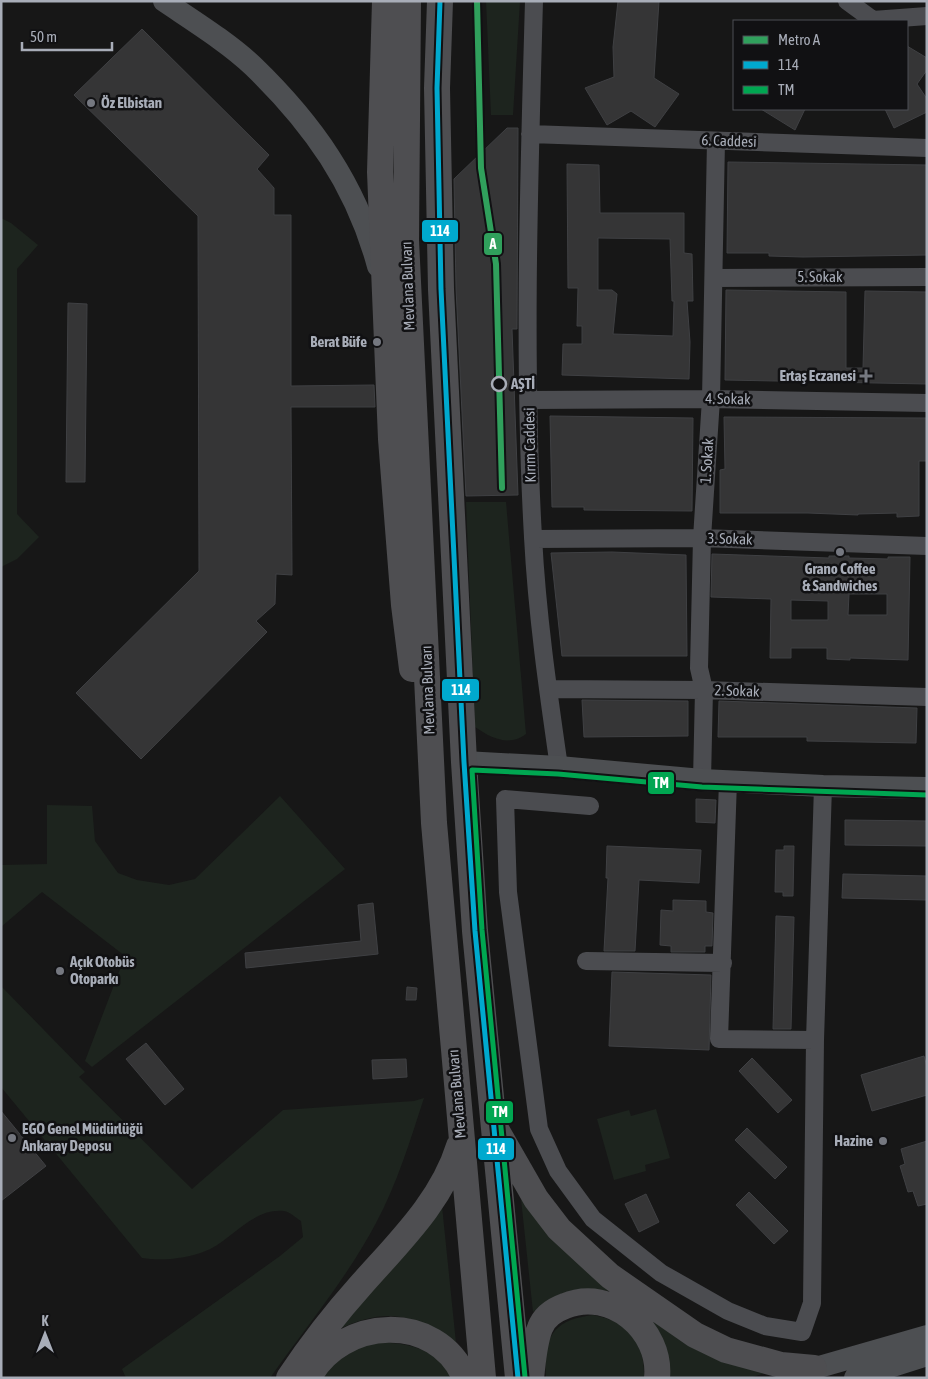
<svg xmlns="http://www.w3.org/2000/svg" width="928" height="1379" font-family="'Asap Condensed',sans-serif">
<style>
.green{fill:#1d241e}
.building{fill:#353536;stroke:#3f4043;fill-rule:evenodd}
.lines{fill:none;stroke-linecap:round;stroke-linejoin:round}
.minor{stroke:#4b4c50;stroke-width:18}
.major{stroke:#4d4f52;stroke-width:22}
.highway{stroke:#4e4e51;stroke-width:26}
.bus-1-casing{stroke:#111113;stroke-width:9}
.bus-2-casing{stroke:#111113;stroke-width:9}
.bus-1{stroke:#00a9ce;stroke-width:5}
.bus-2{stroke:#00a651;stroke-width:5}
.metro-1-casing{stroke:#111113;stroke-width:10}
.metro-1{stroke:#30a05c;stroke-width:6}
.poi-dot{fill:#757880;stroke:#111113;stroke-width:2}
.stop-dot{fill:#111113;stroke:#a8adb8;stroke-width:2.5}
.labels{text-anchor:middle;stroke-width:5;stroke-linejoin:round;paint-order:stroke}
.poi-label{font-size:15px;font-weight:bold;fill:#a8adb8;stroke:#111113;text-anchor:start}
.street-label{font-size:15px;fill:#a8adb8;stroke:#111113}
.stop-label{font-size:15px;font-weight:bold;fill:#a8adb8;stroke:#111113;text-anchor:start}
.line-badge{stroke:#111113;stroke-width:2}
.badge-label{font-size:14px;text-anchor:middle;font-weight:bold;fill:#fff}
</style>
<rect width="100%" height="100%" fill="#171717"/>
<!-- green -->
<path class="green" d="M486 1H520L513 115H491Z
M1 218 11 223 38 245 17 269V514L39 537 17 559 1 567Z
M466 502H506L526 734C509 747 491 738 475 727Z
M280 796 345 869 92 1067 85 1061 125 956 42 892 1 927V865L47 864V805L92 806 95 841 118 873 137 880 169 885 195 879Z
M1 986 85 1072 79 1077 192 1189 283 1110 414 1101 424 1098C410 1141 397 1184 376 1223 347 1278 306 1327 270 1378H126L122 1369 280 1256 303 1237 301 1221C296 1218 290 1212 284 1211 252 1207 230 1243 203 1252 184 1259 161 1261 142 1258L1 1087Z
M656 1109 670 1158 645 1165 646 1171 614 1180 597 1119 629 1110 631 1116Z
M521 1199 614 1292C580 1285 561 1289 533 1312Z
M442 1206 456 1343C414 1313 385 1307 337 1330Z
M593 1315C629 1322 645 1340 644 1378H546C543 1338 552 1320 593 1315Z
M648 1315C660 1324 671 1335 684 1343 710 1359 739 1365 768 1372L750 1378H669C666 1348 665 1340 648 1315Z
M368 1341C403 1344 433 1343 452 1378H320L329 1367Z"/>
<!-- building -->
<path class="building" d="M618 1H659L654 78 679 94 655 127 631 111 607 125 585 88 614 77 613 47Z
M142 29 269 155 257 169 274 188V215H291V386L374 385 375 407H291L292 575 276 574 275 604 256 621 267 632 141 759 76 693 199 571 198 216 74 95Z
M907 46 927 58V70L917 84 927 99V112L894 128 885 109H907Z
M761 109H805L795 130Z
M507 128H518L517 329H512L518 495 466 496 456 288 454 179Z
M728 162 927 165V255L803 257 769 256V253H727Z
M567 164 599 165 600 213H684V253L692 254 693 301H687L690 342 689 379 562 375 563 344H582V326H577L578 288H568ZM598 238 670 239 672 301H674L673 336 613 334 617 294 612 290H598Z
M726 290 846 292V368H863L865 291 927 292V384L725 380Z
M68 303 87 304 85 482H66Z
M550 416 693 418 692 511 584 510V507H552Z
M724 417 927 418V461H919V516L897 517V513L858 514V515L808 513H720V470L725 469Z
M612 552 686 555 687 656H562L551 553Z
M712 554 829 558V556H849V558L888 559V557H910L908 660 850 658V660L827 659V648H791V658H770L771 599 711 597ZM849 594H887V615H848ZM791 600 828 601V620H791Z
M582 700 688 701V736L584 737Z
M719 701 917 708 916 743 807 741V737H718Z
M696 799 716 800 715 823 696 822Z
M845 820 927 821V846L845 845Z
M607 846 701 850 699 883 639 880 635 951H604L608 878H606Z
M784 846H794L793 896H783V892H775L776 850H784Z
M843 874 927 876V900L842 898Z
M673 900 706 901V912L713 913 712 946H705V952H671V946L660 945 661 910 673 911Z
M373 903 378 954 246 968 245 953 361 941 358 905Z
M776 916 794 917 791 1029H773Z
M612 972 711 975 709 1050 609 1046Z
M407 987 417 988 416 1000H406Z
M146 1043 184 1089 165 1105 126 1059Z
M924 1056 927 1067V1095L872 1111 861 1075Z
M752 1058 792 1100 778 1113 739 1071Z
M406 1059 407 1077 373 1079 372 1060Z
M1 1111 46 1166 1 1201Z
M747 1128 787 1167 775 1179 735 1140Z
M927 1141V1204L918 1206 913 1191 908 1192 900 1166 905 1164 901 1149Z
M749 1192 788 1231 774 1244 736 1205Z
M646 1194 659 1222 639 1232 625 1204Z"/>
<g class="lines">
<!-- minor -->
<path class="minor" d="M534 1C529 180 523 359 533 537 537 614 548 691 559 767
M847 1 873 20 927 16
M530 134 927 148
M714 278 927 277
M529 400 711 399 927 403
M533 539 702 538 927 546
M548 689 704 690 927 697
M702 780 704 690 699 668 702 538 711 399 716 141
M728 781 719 1039 815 1040
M590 806 505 799 508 892 539 1129 558 1171 593 1219 661 1273 728 1311 765 1326 802 1332 812 1303 815 1040 823 786
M586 961 723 963"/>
<!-- major -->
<path class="major" d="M164 1C192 20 229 43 253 66 313 124 356 185 378 266
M464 762 559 767 702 780 823 786 927 788
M798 1373 927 1336
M855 1378 927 1355"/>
<!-- highway -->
<path class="highway" d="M385 1 380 172 391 439 404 605 412 669
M408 1 406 240 434 823 483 1378
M440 1 437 88 441 289 464 762 475 931 518 1378
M497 1131 536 1199 559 1229 610 1276 695 1335 726 1350 781 1365 814 1368
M309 1377C341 1317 437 1311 465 1378
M289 1378C311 1345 335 1314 361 1285 399 1242 442 1201 459 1146
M531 1378C533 1362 534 1343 540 1328 544 1317 554 1310 565 1306 611 1287 662 1330 657 1378"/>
<defs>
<path id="bus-1" d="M440 1 437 88 441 289 464 762 475 931 518 1378"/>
<path id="bus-2" d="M525 1377 482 930 472 770 558 774 702 787 927 795"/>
</defs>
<!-- bus-1 casing -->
<use href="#bus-1" class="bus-1-casing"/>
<!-- bus-2 casing -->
<use href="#bus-2" class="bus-2-casing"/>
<!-- bus-1 -->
<use href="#bus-1" class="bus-1"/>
<!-- bus-2 -->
<use href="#bus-2" class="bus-2"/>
<defs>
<path id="metro-1" d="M477 1 481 168 496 264 502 488"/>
</defs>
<!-- metro-1 casing -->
<use href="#metro-1" class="metro-1-casing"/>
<!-- metro-1 -->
<use href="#metro-1" class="metro-1"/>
</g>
<!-- markers -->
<g class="poi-dot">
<circle cx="91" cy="103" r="5"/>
<circle cx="377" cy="342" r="5"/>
<path d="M863.5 368.5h5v5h5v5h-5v5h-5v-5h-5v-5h5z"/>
<circle cx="840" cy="552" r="5"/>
<circle cx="60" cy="971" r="5"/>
<circle cx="12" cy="1138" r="5"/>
<circle cx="883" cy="1141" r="5"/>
</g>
<circle class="stop-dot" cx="499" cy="384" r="7"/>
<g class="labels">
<!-- poi labels -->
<g class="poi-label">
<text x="101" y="108">Öz Elbistan</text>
<text x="367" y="347" text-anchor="end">Berat Büfe</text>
<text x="856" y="381" text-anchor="end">Ertaş Eczanesi</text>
<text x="840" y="574" text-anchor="middle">Grano Coffee<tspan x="840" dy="17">&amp; Sandwiches</tspan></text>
<text x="70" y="967">Açık Otobüs<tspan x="70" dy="17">Otoparkı</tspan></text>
<text x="22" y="1134">EGO Genel Müdürlüğü<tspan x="22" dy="17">Ankaray Deposu</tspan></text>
<text x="873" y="1146" text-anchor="end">Hazine</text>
</g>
<!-- street labels -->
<g class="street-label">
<text transform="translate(729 141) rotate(2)" y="5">6. Caddesi</text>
<text x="820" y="282">5. Sokak</text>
<text transform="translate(408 286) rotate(-92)" y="5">Mevlana Bulvarı</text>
<text transform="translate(728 399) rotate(1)" y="5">4. Sokak</text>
<text transform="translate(530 445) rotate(-91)" y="5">Kırım Caddesi</text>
<text transform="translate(707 461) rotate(-86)" y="5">1. Sokak</text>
<text transform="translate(730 539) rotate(2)" y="5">3. Sokak</text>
<text transform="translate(428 690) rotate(-92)" y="5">Mevlana Bulvarı</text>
<text transform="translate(737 691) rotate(2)" y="5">2. Sokak</text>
<text transform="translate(457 1094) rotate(-95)" y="5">Mevlana Bulvarı</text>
</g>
<!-- stop labels -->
<g class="stop-label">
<text x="511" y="389">AŞTİ</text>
</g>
</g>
<g class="line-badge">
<rect x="421" y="219" width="38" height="24" rx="5" fill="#00a9ce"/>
<rect x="483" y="232" width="20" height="24" rx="5" fill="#30a05c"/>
<rect x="441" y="678" width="39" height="24" rx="5" fill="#00a9ce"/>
<rect x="647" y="771" width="28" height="24" rx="5" fill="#00a651"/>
<rect x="485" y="1100" width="29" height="24" rx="5" fill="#00a651"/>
<rect x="477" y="1137" width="38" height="24" rx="5" fill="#00a9ce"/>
</g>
<g class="badge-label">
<text x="440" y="236">114</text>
<text x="493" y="249">A</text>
<text x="461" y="695">114</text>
<text x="661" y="788">TM</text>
<text x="500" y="1117">TM</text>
<text x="496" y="1154">114</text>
</g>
<!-- border -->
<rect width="928" height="1379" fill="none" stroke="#a8adb8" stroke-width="5"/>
<!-- legend -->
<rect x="733" y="20" width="175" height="90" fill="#111113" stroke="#4d4f55"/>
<rect x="743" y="36" width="25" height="8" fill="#30a05c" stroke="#4d4f55"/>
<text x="778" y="45" font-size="15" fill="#a8adb8">Metro A</text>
<rect x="743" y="61" width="25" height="8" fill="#00a9ce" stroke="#4d4f55"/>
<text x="778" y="70" font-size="15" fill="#a8adb8">114</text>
<rect x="743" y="86" width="25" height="8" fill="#00a651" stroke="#4d4f55"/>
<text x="778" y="95" font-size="15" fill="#a8adb8">TM</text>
<!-- north arrow -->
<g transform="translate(45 1334)" stroke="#111113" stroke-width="4" paint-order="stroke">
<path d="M0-4L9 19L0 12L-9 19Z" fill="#a8adb8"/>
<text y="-8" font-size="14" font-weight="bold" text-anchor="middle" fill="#a8adb8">K</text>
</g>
<!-- scale -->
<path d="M22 42v8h90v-8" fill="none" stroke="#a8adb8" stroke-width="2.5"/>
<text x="30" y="42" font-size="15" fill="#a8adb8" stroke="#111113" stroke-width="4" paint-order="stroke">50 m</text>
</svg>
